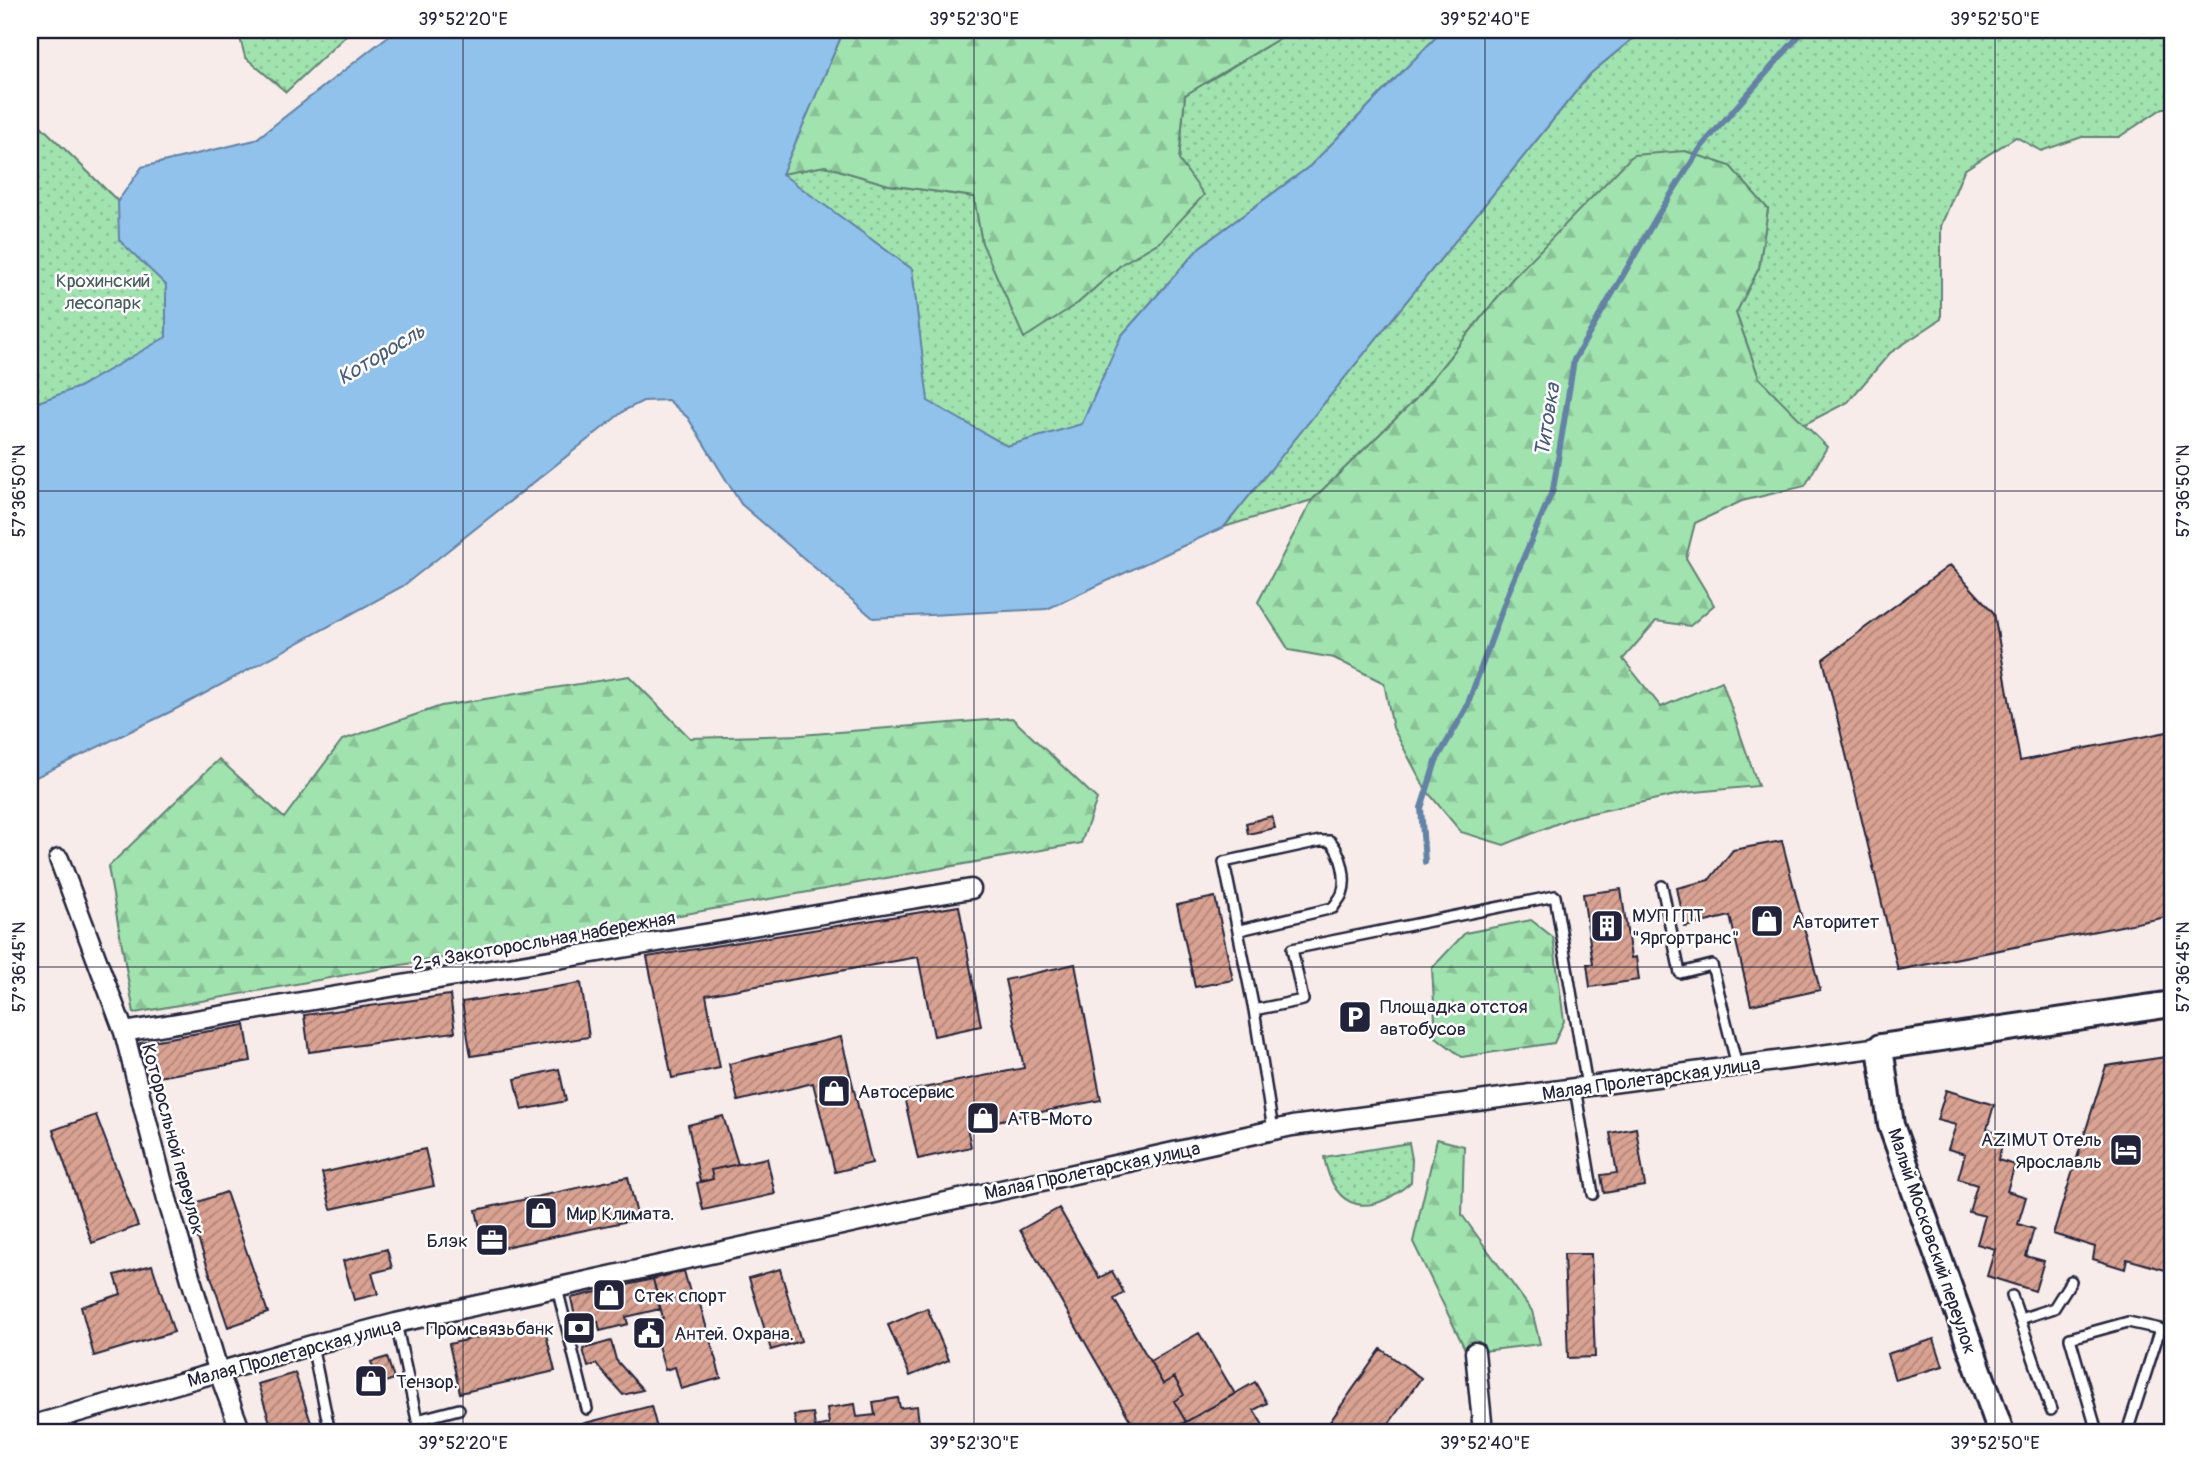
<svg xmlns="http://www.w3.org/2000/svg" width="2202" height="1462" font-family="Pangolin,sans-serif">
<style>
.green{fill:url(#green-dots);stroke:#618274;stroke-width:2}
.forest{fill:url(#forest-firs);stroke:#618274;stroke-width:2}
.water{fill:#90c2ec;stroke:#6482a5;stroke-width:2}
.lines{fill:none;stroke-linecap:round;stroke-linejoin:round}
.stream{stroke:#6482a5;stroke-width:6}
.building{fill:url(#building-hatch);stroke:#22223b;stroke-width:2}
.lane-casing{stroke:#22223b;stroke-width:14}
.street-casing{stroke:#22223b;stroke-width:23}
.secondary-casing{stroke:#22223b;stroke-width:30}
.lane{stroke:#fff;stroke-width:9}
.street{stroke:#fff;stroke-width:18}
.secondary{stroke:#fff;stroke-width:24}
.ticks{fill:none;stroke:#22223b;stroke-width:2;stroke-opacity:0.45}
.labels{text-anchor:middle;stroke-width:5;stroke-linejoin:round;paint-order:stroke}
.park-label{font-size:19px;fill:#485c5e;stroke:#fff}
.poi-label{font-size:19px;fill:#22223b;stroke:#fff;text-anchor:start}
.street-label{font-size:19px;fill:#22223b;stroke:#fff}
.water-label{font-size:21px;font-style:italic;fill:#485a79;stroke:#fff}
.neatline{fill:none;stroke:#22223b;stroke-width:2.5}
.ticks-label{font-size:18px;text-anchor:middle;fill:#22223b}
</style>
<defs>
<pattern id="green-dots" width="8" height="8" patternUnits="userSpaceOnUse" patternTransform="scale(1.75)"><rect width="8" height="8" fill="#a0e3ae"/><path d="M2 2h.1M6 6h.1" fill="none" stroke="#8ac297" stroke-width="1.8" stroke-linecap="round"/></pattern>
<pattern id="forest-firs" width="22" height="20" patternUnits="userSpaceOnUse" patternTransform="scale(1.75)"><rect width="22" height="20" fill="#a0e3ae"/><path d="M5 1l3.5 6h-7zM16 11l3.5 6h-7z" fill="#8ac297"/></pattern>
<pattern id="building-hatch" width="6" height="6" patternUnits="userSpaceOnUse" patternTransform="scale(1.75)"><rect width="6" height="6" fill="#d9a292"/><path d="M-1 1l2-2M0 6l6-6M5 7l2-2" fill="none" stroke="#b08478"/></pattern>
</defs>
<rect width="100%" height="100%" fill="#f7ece9"/>
<filter id="ink" filterUnits="userSpaceOnUse"><feTurbulence type="fractalNoise" baseFrequency=".0143" numOctaves="2"/><feDisplacementMap in="SourceGraphic" scale="14" xChannelSelector="R" yChannelSelector="G"/><feConvolveMatrix kernelMatrix="1 2 1 2 8 2 1 2 1" color-interpolation-filters="sRGB"/></filter>
<g filter="url(#ink)">
<!-- green -->
<path class="green" d="M238 30H352L286 92 245 57Z
M1365 30H1443L1310 166 1200 247 1121 336 1082 424 1007 446 927 401 912 269 781 174 825 166 889 185 974 197 982 243 1078 303 1123 263 1161 241 1179 160 1185 95 1285 35 1360 33Z
M1643 30H2172V108H2163L2119 137H2082L2041 151 2016 137 1964 170 1941 226V319L1890 353 1848 402 1803 425 1759 378 1736 313 1759 268 1768 209 1730 166 1685 151 1513 278 1415 400 1312 500 1224 527 1590 74Z
M30 110 38 123 178 260 179 334 30 413Z
M1409 1143 1412 1159 1411 1182C1371 1217 1335 1214 1324 1157Z"/>
<!-- forest -->
<path class="forest" d="M844 30H1365L1361 33 1285 35 1185 95 1179 160 1204 195 1161 241 1123 263 1078 303 1024 338 982 243 974 197 889 185 825 166 781 174Z
M1685 151 1730 166 1768 209 1759 268 1736 313 1759 378 1827 447 1805 486 1742 501 1695 523 1686 558 1714 605 1690 626 1656 621 1623 659 1661 707 1722 681 1758 786 1685 793 1573 817 1504 845 1461 832 1426 790 1393 728 1384 683 1334 658 1289 650 1258 602 1312 500 1415 400 1513 278 1633 155Z
M629 676 690 738 801 735 1012 718 1097 799 1081 843 134 1013 108 867 219 759 284 818 342 740 441 706Z
M1531 920 1553 937 1564 1021 1554 1043 1462 1057 1436 1037 1432 968 1465 933Z
M1437 1139 1464 1146 1462 1215 1532 1311 1540 1344 1475 1352 1466 1351 1413 1242Z"/>
<!-- water -->
<path class="water" d="M396 30H844L782 174 912 269 928 401 1007 446 1082 424 1121 336 1200 247 1310 166 1443 30H1643L1590 74 1224 527 1047 609 873 618 741 504 688 418 668 400 643 401 625 410 403 586 174 710 30 780V405L79 387 166 337V285L119 240 118 201 142 167 255 140Z"/>
<g class="lines">
<!-- stream -->
<path class="stream" d="M1425 862 1421 808 1436 761 1466 709 1509 591 1553 490 1574 360 1659 213 1702 146 1804 30"/>
</g>
<!-- building -->
<path class="building" d="M1950 565 1994 613 2020 761 2172 731V916L1898 970 1823 659Z
M1272 816 1275 828 1248 834 1246 823Z
M1782 841 1820 990 1751 1005 1730 916 1685 927 1677 888 1709 880 1733 850Z
M1621 889 1631 958 1636 957 1639 980 1590 987 1587 964H1593L1583 894Z
M1215 897 1233 980 1195 987 1177 905Z
M959 906 981 1026 934 1036 918 957 706 995 720 1068 672 1078 647 957Z
M1075 964 1101 1100 967 1127 971 1147 918 1159 903 1092 1024 1068 1005 980Z
M581 983 589 1037 471 1056 462 1002Z
M450 995 455 1032 309 1052 304 1015Z
M245 1025 251 1061 146 1079 140 1043Z
M841 1037 872 1163 835 1172 813 1083 738 1101 729 1064Z
M2172 1056V1272L2127 1259 2125 1269 2093 1259 2095 1247 2053 1234 2106 1066Z
M559 1069 566 1101 522 1110 515 1079Z
M1946 1090 1994 1105 1987 1129 2005 1135 1998 1160 2015 1165 2007 1191 2026 1197 2018 1224 2034 1229 2026 1256 2044 1261 2035 1291 1987 1276 1995 1249 1977 1244 1985 1216 1969 1212 1977 1185 1958 1179 1965 1154 1948 1149 1956 1125 1937 1120Z
M96 1115 138 1226 92 1243 53 1130Z
M723 1116 738 1164 711 1170 713 1179 700 1182 688 1125Z
M1636 1128 1645 1186 1604 1193 1601 1175 1617 1173 1610 1133Z
M425 1149 434 1186 331 1209 322 1173Z
M767 1158 775 1194 703 1210 697 1183 713 1179 711 1170Z
M628 1177 638 1219 485 1251 476 1210Z
M226 1192 268 1313 228 1327 187 1206Z
M1059 1208 1099 1278 1112 1271 1124 1293 1114 1299 1163 1384 1174 1377 1184 1395 1174 1401 1186 1422 1168 1432H1137L1020 1230Z
M387 1249 392 1268 372 1273 378 1294 354 1300 343 1261Z
M1564 1254H1591L1595 1357 1568 1358Z
M152 1265 174 1332 94 1356 81 1307 121 1294 115 1275Z
M780 1269 801 1341 771 1350 749 1278Z
M684 1271 693 1303 699 1301 721 1378 681 1389 675 1367 665 1370 651 1321 663 1318 653 1279Z
M653 1279 660 1309 626 1317 628 1324 600 1331 598 1322 577 1326 571 1298Z
M927 1308 949 1360 910 1376 888 1325Z
M543 1322 555 1371 460 1393 449 1344Z
M1199 1333 1235 1394 1186 1422 1174 1401 1184 1395 1174 1377 1163 1384 1150 1361Z
M1934 1339 1943 1366 1895 1380 1887 1354Z
M611 1341 616 1360 643 1390 623 1395 596 1364 588 1367 583 1349Z
M1381 1349 1421 1378 1383 1432H1336L1327 1426Z
M387 1357 394 1379 379 1384 371 1362Z
M295 1373 314 1432H273L258 1384Z
M1255 1382 1267 1403 1254 1410 1267 1432H1168Z
M898 1398 900 1408 917 1406 920 1432H797L794 1415 813 1413 815 1427 829 1424 827 1408 855 1404 857 1417 875 1415 873 1402Z
M651 1406 658 1432H551Z
M993 1425 997 1432H981Z"/>
<g class="lines">
<defs>
<path id="lane" d="M1662 886 1680 973 1712 965 1737 1066
M1240 930 1333 908C1335 904 1340 899 1342 894 1348 878 1341 852 1330 841H1320L1224 862 1254 1010
M1575 1088 1593 1194
M1273 1130 1254 1010 1303 1000 1292 949 1555 896 1587 1086
M557 1288 587 1409
M2012 1296 2051 1410
M2020 1319 2054 1308 2071 1281
M396 1323 417 1420 459 1409
M312 1345 329 1428
M2097 1432 2070 1338 2128 1322 2160 1329 2127 1432"/>
<path id="street" d="M59 859 124 1032 167 1199 219 1373 241 1432
M124 1032 971 889
M1475 1352 1483 1432
M30 1426 312 1345 396 1323 1292 1126 1880 1047"/>
<path id="secondary" d="M2001 1432 1891 1125 1880 1047 2172 1004"/>
</defs>
<!-- lane casing -->
<use href="#lane" class="lane-casing"/>
<!-- street casing -->
<use href="#street" class="street-casing"/>
<!-- secondary casing -->
<use href="#secondary" class="secondary-casing"/>
<!-- lane -->
<use href="#lane" class="lane"/>
<!-- street -->
<use href="#street" class="street"/>
<!-- secondary -->
<use href="#secondary" class="secondary"/>
</g>
</g>
<!-- ticks -->
<path class="ticks" d="M463 30V1432M974 30V1432M1485 30V1432M1995 30V1432M30 491H2172M30 967H2172"/>
<!-- icons -->
<defs>
<symbol id="shop-square" viewBox="-11 -11 22 22"><rect x="-9" y="-9" width="18" height="18" rx="4" fill="#22223b" stroke="#fff"/><path d="M-5-2.5h2.3a2.7 3.5 0 0 1 5.4 0H5L5.5 6h-11ZM-1.5-2.5h3a1.5 2.3 0 0 0-3 0Z" fill="#fff"/></symbol>
<symbol id="building-square" viewBox="-11 -11 22 22"><rect x="-9" y="-9" width="18" height="18" rx="4" fill="#22223b" stroke="#fff"/><path d="M-4-6H4V6H1V3H-1V6H-4ZM-2.5-4.3h1.7v1.8h-1.7ZM.8-4.3h1.7v1.8H.8ZM-2.5-1h1.7V.8h-1.7ZM.8-1h1.7V.8H.8Z" fill="#fff"/></symbol>
<symbol id="parking-square" viewBox="-11 -11 22 22"><rect x="-9" y="-9" width="18" height="18" rx="4" fill="#22223b" stroke="#fff"/><path d="M-3.5-5.5H1a3.5 3.5 0 0 1 0 7H-1V5.5H-3.5ZM-1-3.4V-.6H.8a1.4 1.4 0 0 0 0-2.8Z" fill="#fff"/></symbol>
<symbol id="hotel-square" viewBox="-11 -11 22 22"><rect x="-9" y="-9" width="18" height="18" rx="4" fill="#22223b" stroke="#fff"/><path d="M-6-4.5h1.5V1H6V5H4.5V3h-9V5H-6ZM-4 0a1.8 1.8 0 1 1 3.6 0ZM.5 0V-2.5h3Q6-2.5 6 0Z" fill="#fff"/></symbol>
<symbol id="office-square" viewBox="-11 -11 22 22"><rect x="-9" y="-9" width="18" height="18" rx="4" fill="#22223b" stroke="#fff"/><path d="M-6-3h4V-5.5h4V-3h4V5H-6ZM-1-4.5V-3h2v-1.5ZM-6 0V1H6V0Z" fill="#fff"/></symbol>
<symbol id="bank-square" viewBox="-11 -11 22 22"><rect x="-9" y="-9" width="18" height="18" rx="4" fill="#22223b" stroke="#fff"/><path d="M-6-4H6V4H-6ZM0-2.3a2.3 2.3 0 1 0 0 4.6a2.3 2.3 0 1 0 0-4.6Z" fill="#fff"/></symbol>
<symbol id="civic-square" viewBox="-11 -11 22 22"><rect x="-9" y="-9" width="18" height="18" rx="4" fill="#22223b" stroke="#fff"/><path d="M-.6-6.5H3V-4.5H.6V-3L4-1V1h2V6H-6V1h2V-1L-.6-3ZM-1.2 2.5V6h2.4V2.5Z" fill="#fff"/></symbol>
</defs>
<g fill-rule="evenodd">
<use href="#shop-square" x="1748" y="902" width="38" height="38"/>
<use href="#building-square" x="1588" y="907" width="38" height="38"/>
<use href="#parking-square" x="1336" y="998" width="38" height="38"/>
<use href="#shop-square" x="815" y="1072" width="38" height="38"/>
<use href="#shop-square" x="964" y="1099" width="38" height="38"/>
<use href="#hotel-square" x="2107" y="1131" width="38" height="38"/>
<use href="#shop-square" x="522" y="1194" width="38" height="38"/>
<use href="#office-square" x="473" y="1221" width="38" height="38"/>
<use href="#shop-square" x="590" y="1276" width="38" height="38"/>
<use href="#bank-square" x="560" y="1309" width="38" height="38"/>
<use href="#civic-square" x="630" y="1314" width="38" height="38"/>
<use href="#shop-square" x="352" y="1362" width="38" height="38"/>
</g>
<g class="labels">
<!-- park labels -->
<g class="park-label">
<text x="103" y="287">Крохинский<tspan x="103" dy="22">лесопарк</tspan></text>
</g>
<!-- poi labels -->
<g class="poi-label">
<text x="1632" y="922">МУП ГПТ<tspan x="1632" dy="22">"Яргортранс"</tspan></text>
<text x="1792" y="928">Авторитет</text>
<text x="1380" y="1013">Площадка отстоя<tspan x="1380" dy="22">автобусов</tspan></text>
<text x="858" y="1098">Автосервис</text>
<text x="1007" y="1125">АТВ-Мото</text>
<text x="2102" y="1146" text-anchor="end">AZIMUT Отель<tspan x="2102" dy="22">Ярославль</tspan></text>
<text x="566" y="1220">Мир Климата.</text>
<text x="468" y="1247" text-anchor="end">Блэк</text>
<text x="634" y="1302">Стек спорт</text>
<text x="554" y="1335" text-anchor="end">Промсвязьбанк</text>
<text x="674" y="1340">Антей. Охрана.</text>
<text x="396" y="1388">Тензор.</text>
</g>
<!-- street labels -->
<g class="street-label">
<text transform="translate(544 940) rotate(-10)" y="7">2-я Закоторосльная набережная</text>
<text transform="translate(1651 1078) rotate(-8)" y="7">Малая Пролетарская улица</text>
<text transform="translate(174 1139) rotate(75)" y="7">Которосльной переулок</text>
<text transform="translate(1092 1170) rotate(-12)" y="7">Малая Пролетарская улица</text>
<text transform="translate(1933 1241) rotate(71)" y="7">Малый Московский переулок</text>
<text transform="translate(294 1352) rotate(-15)" y="7">Малая Пролетарская улица</text>
</g>
<!-- water labels -->
<g class="water-label">
<text transform="translate(381 354) rotate(-31)" y="7">Которосль</text>
<text transform="translate(1547 420) rotate(-81)" y="7">Титовка</text>
</g>
</g>
<!-- margin -->
<rect width="2202" height="1462" fill="none" stroke="#fff" stroke-width="77"/>
<rect x="38" y="38" width="2126" height="1386" class="neatline"/>
<g class="ticks-label">
<text x="463" y="25">39°52'20"E</text>
<text x="974" y="25">39°52'30"E</text>
<text x="1485" y="25">39°52'40"E</text>
<text x="1995" y="25">39°52'50"E</text>
<text transform="translate(19 491) rotate(-90)" y="6">57°36'50"N</text>
<text transform="translate(2183 491) rotate(-90)" y="6">57°36'50"N</text>
<text transform="translate(19 967) rotate(-90)" y="6">57°36'45"N</text>
<text transform="translate(2183 967) rotate(-90)" y="6">57°36'45"N</text>
<text x="463" y="1449">39°52'20"E</text>
<text x="974" y="1449">39°52'30"E</text>
<text x="1485" y="1449">39°52'40"E</text>
<text x="1995" y="1449">39°52'50"E</text>
</g>
</svg>
